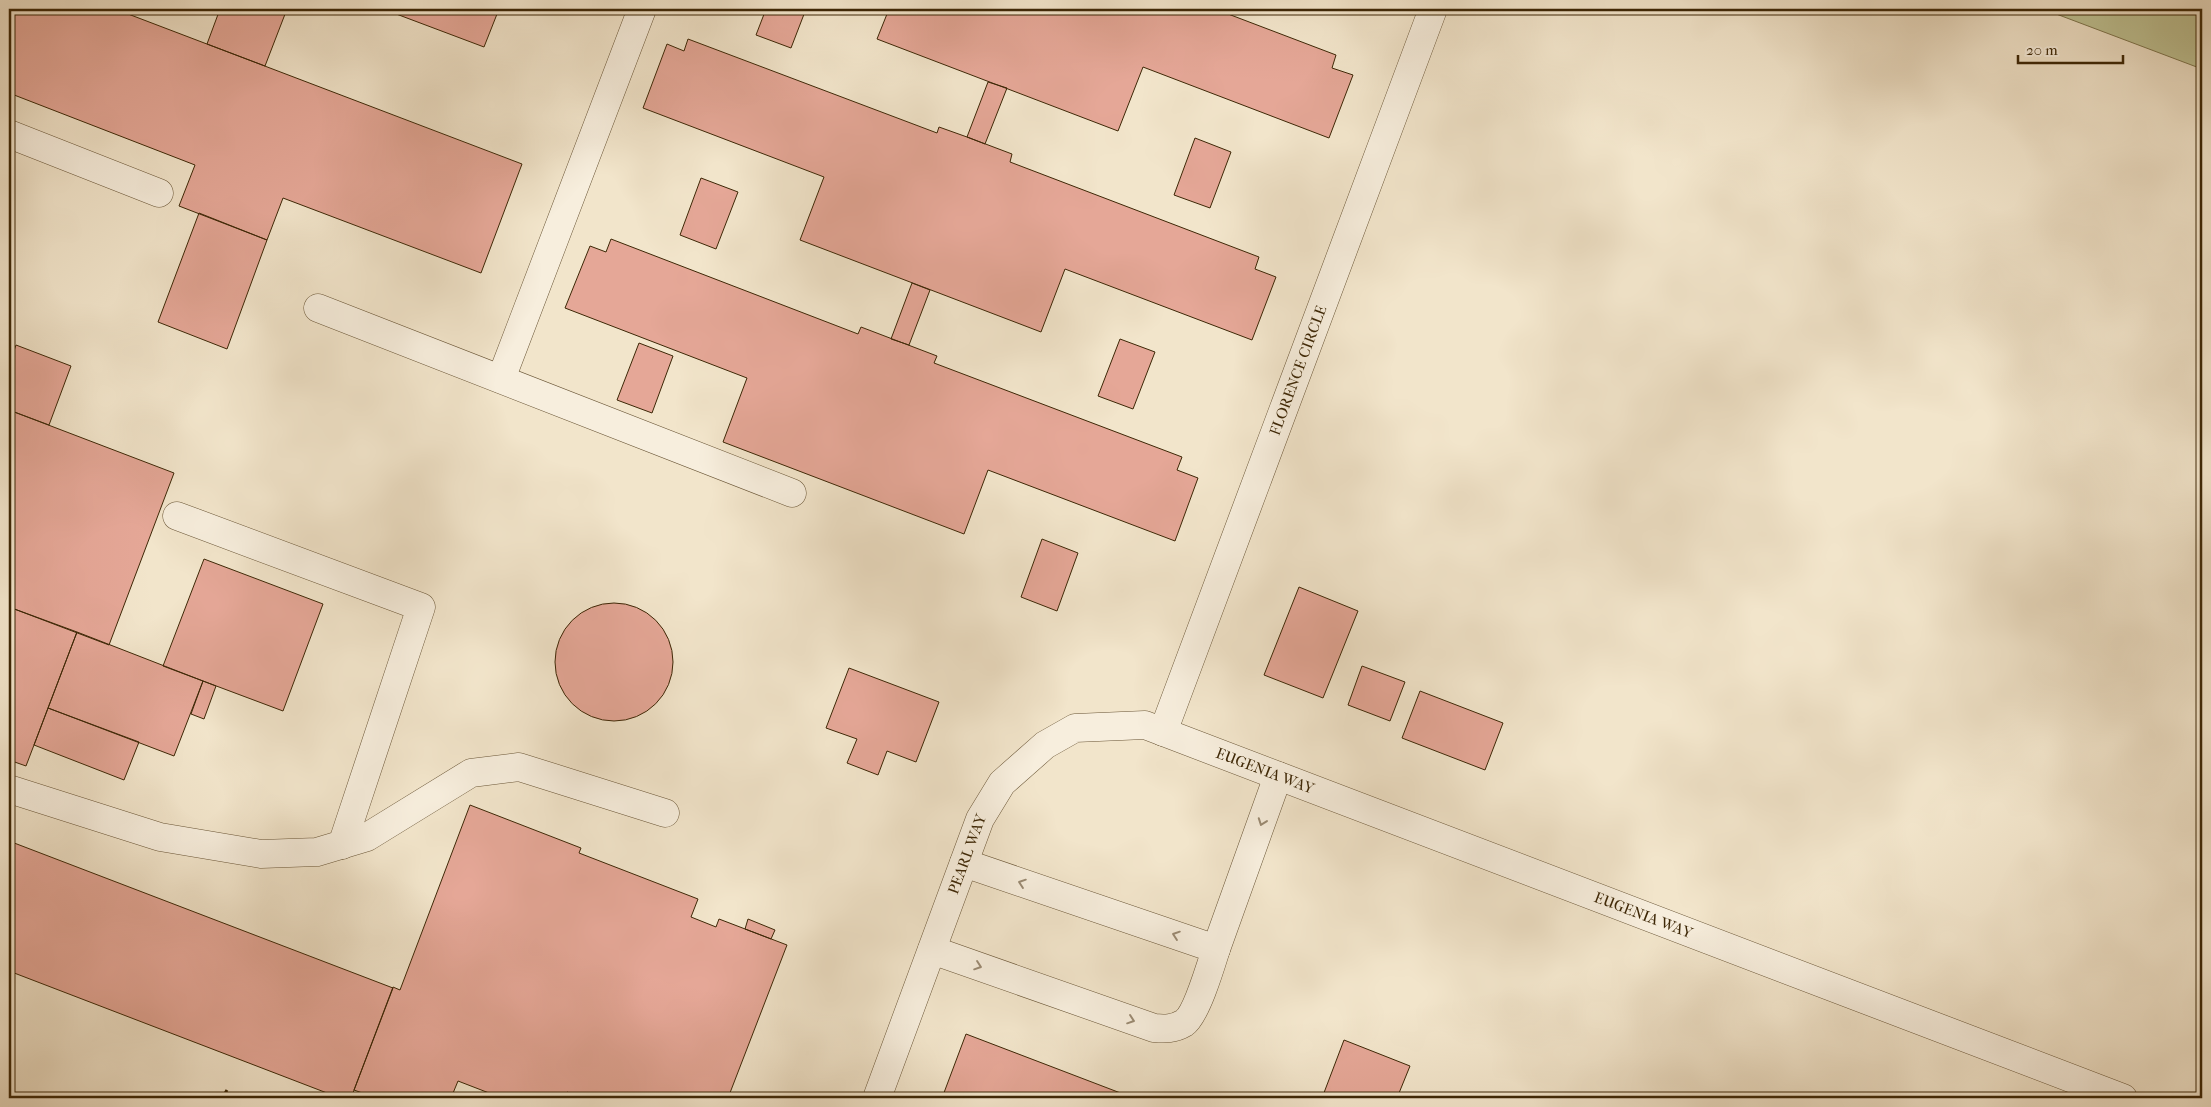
<svg xmlns="http://www.w3.org/2000/svg" width="2211" height="1107" font-family="'IM FELL French Canon',serif">
<style>
.green{fill:#bfc394;stroke:#7e754d}
.building{fill:#e5a797;stroke:#3d2706}
.lines{fill:none;stroke-linecap:round;stroke-linejoin:round}
.minor-casing{stroke:#6a5637;stroke-width:29}
.path{stroke:#3d2706;stroke-width:3;stroke-dasharray:4 2.5;stroke-linecap:butt}
.minor{stroke:#f7eedd;stroke-width:28}
.oneway{stroke:#9a8a72}
.labels{text-anchor:middle;stroke-width:5;stroke-linejoin:round;paint-order:stroke}
.street-label{font-size:15px;fill:#3d2706;stroke:#f7eedd}
</style>
<rect width="100%" height="100%" fill="#f2e5cb"/>
<filter id="stains"><feTurbulence type="fractalNoise" baseFrequency=".004" numOctaves="4"/><feColorMatrix values="0 0 0 0 .2 0 0 0 0 .09 0 0 0 0 .02 0 0 0 .5 -.17"/></filter>
<radialGradient id="worn" r=".72"><stop offset=".6" stop-color="#630" stop-opacity="0"/><stop offset="1" stop-color="#630" stop-opacity=".3"/></radialGradient>
<!-- green -->
<path class="green" d="M2043 9H2202V69Z"/>
<!-- building -->
<path class="building" d="M9 9H115L522 164 481 273 283 198 267 240 179 206 195 165 9 93Z
M220 9H287L265 66 207 44Z
M383 9H499L484 47Z
M766 9H806L791 48 756 35Z
M889 9H1215L1336 55 1332 68 1353 75 1329 138 1143 67 1118 131 877 39Z
M688 39 937 133 939 127 967 137 1012 154 1010 162 1259 257 1255 269 1276 277 1252 340 1065 269 1041 332 800 240 824 177 643 108 667 44 684 51Z
M988 82 1007 88 985 144 967 137Z
M1195 138 1231 152 1210 208 1174 195Z
M701 178 738 192 716 249 680 235Z
M199 213 267 240 227 349 158 322Z
M611 239 858 334 861 327 937 356 934 363 1182 457 1177 470 1198 478 1175 541 988 470 964 534 723 442 747 378 565 308 590 246 606 252Z
M912 283 930 290 909 345 891 339Z
M1120 339 1155 352 1133 409 1098 396Z
M639 343 673 356 652 413 617 400Z
M16 345 71 366 49 425 9 410V365Z
M9 410 174 473 109 645 9 607Z
M1042 539 1078 553 1057 611 1021 597Z
M204 559 323 604 283 711 163 666Z
M1299 587 1358 611 1323 698 1264 675Z
M555 662a59 59 0 1 1 118 0a59 59 0 1 1-118 0Z
M9 607 77 632 26 766 9 760Z
M77 632 203 681 174 756 48 708Z
M1362 666 1405 682 1390 721 1348 705Z
M849 668 939 702 916 762 887 751 878 775 847 763 857 739 826 728Z
M203 681 216 686 204 719 191 714Z
M1420 691 1503 723 1485 770 1402 738Z
M48 708 139 742 124 780 34 745Z
M470 805 581 848 579 853 698 899 691 917 716 927 719 919 787 945 728 1098H583L567 1092 565 1098H502L458 1081 451 1098H376L354 1090 393 987 400 990Z
M9 841 393 988 351 1098H340L9 971Z
M748 919 775 930 771 939 745 929Z
M966 1034 1131 1097V1098H942Z
M1344 1040 1410 1066 1397 1098H1322Z"/>
<g class="lines">
<defs>
<g id="minor">
<path d="M9 134 159 193"/>
<path d="M318 308 792 493"/>
<path d="M501 379 642 9"/>
<path d="M177 516 421 607 342 845"/>
<path id="s1" d="M1163 732 1433 9"/>
<path d="M9 789 160 837 261 854 317 852 367 837 471 773 519 767 665 813"/>
<path d="M1216 949 1278 776"/>
<path d="M932 950 1154 1028C1165 1029 1174 1029 1184 1023 1196 1015 1211 965 1216 949L964 863"/>
<path id="s2" d="M877 1098 980 819 1002 783 1045 745 1075 728 1145 725 2123 1098"/>
</g>
</defs>
<!-- minor casing -->
<use href="#minor" class="minor-casing"/>
<!-- path -->
<path class="path" d="M222 1098 227 1090"/>
<!-- minor -->
<use href="#minor" class="minor"/>
</g>
<!-- one-way arrows -->
<defs><path id="oneway-chevron" d="M-2-3.5L2.5 0L-2 3.5" fill="none" stroke-width="1.6" stroke-linecap="round" stroke-linejoin="round" transform="scale(1.25)"/></defs>
<g class="oneway">
<use href="#oneway-chevron" transform="translate(1262 822) rotate(110)"/>
<use href="#oneway-chevron" transform="translate(1022 883) rotate(-161)"/>
<use href="#oneway-chevron" transform="translate(1176 935) rotate(-161)"/>
<use href="#oneway-chevron" transform="translate(978 966) rotate(19)"/>
<use href="#oneway-chevron" transform="translate(1131 1020) rotate(19)"/>
</g>
<g class="labels">
<!-- street labels -->
<g class="street-label">
<text dy="5" stroke="none"><textPath href="#s1" startOffset="386">FLORENCE CIRCLE</textPath></text>
<text dy="5" stroke="none"><textPath href="#s2" startOffset="630">EUGENIA WAY</textPath></text>
<text dy="5" stroke="none"><textPath href="#s2" startOffset="260">PEARL WAY</textPath></text>
<text dy="5" stroke="none"><textPath href="#s2" startOffset="1035">EUGENIA WAY</textPath></text>
</g>
</g>
<!-- margin -->
<rect width="2211" height="1107" fill="none" stroke="#f2e5cb" stroke-width="30"/>
<rect x="10" y="10" width="2191" height="1087" fill="none" stroke="#3d2706" stroke-width="2.5"/>
<rect x="15" y="15" width="2181" height="1077" fill="none" stroke="#3d2706"/>
<!-- scale -->
<path d="M2018 55v8h105v-8" fill="none" stroke="#3d2706" stroke-width="2.5"/>
<text x="2026" y="55" font-size="15" fill="#3d2706" stroke="#f7eedd" stroke-width="4" paint-order="stroke">20 m</text>
<rect width="100%" height="100%" filter="url(#stains)"/>
<rect width="100%" height="100%" fill="url(#worn)"/>
</svg>
